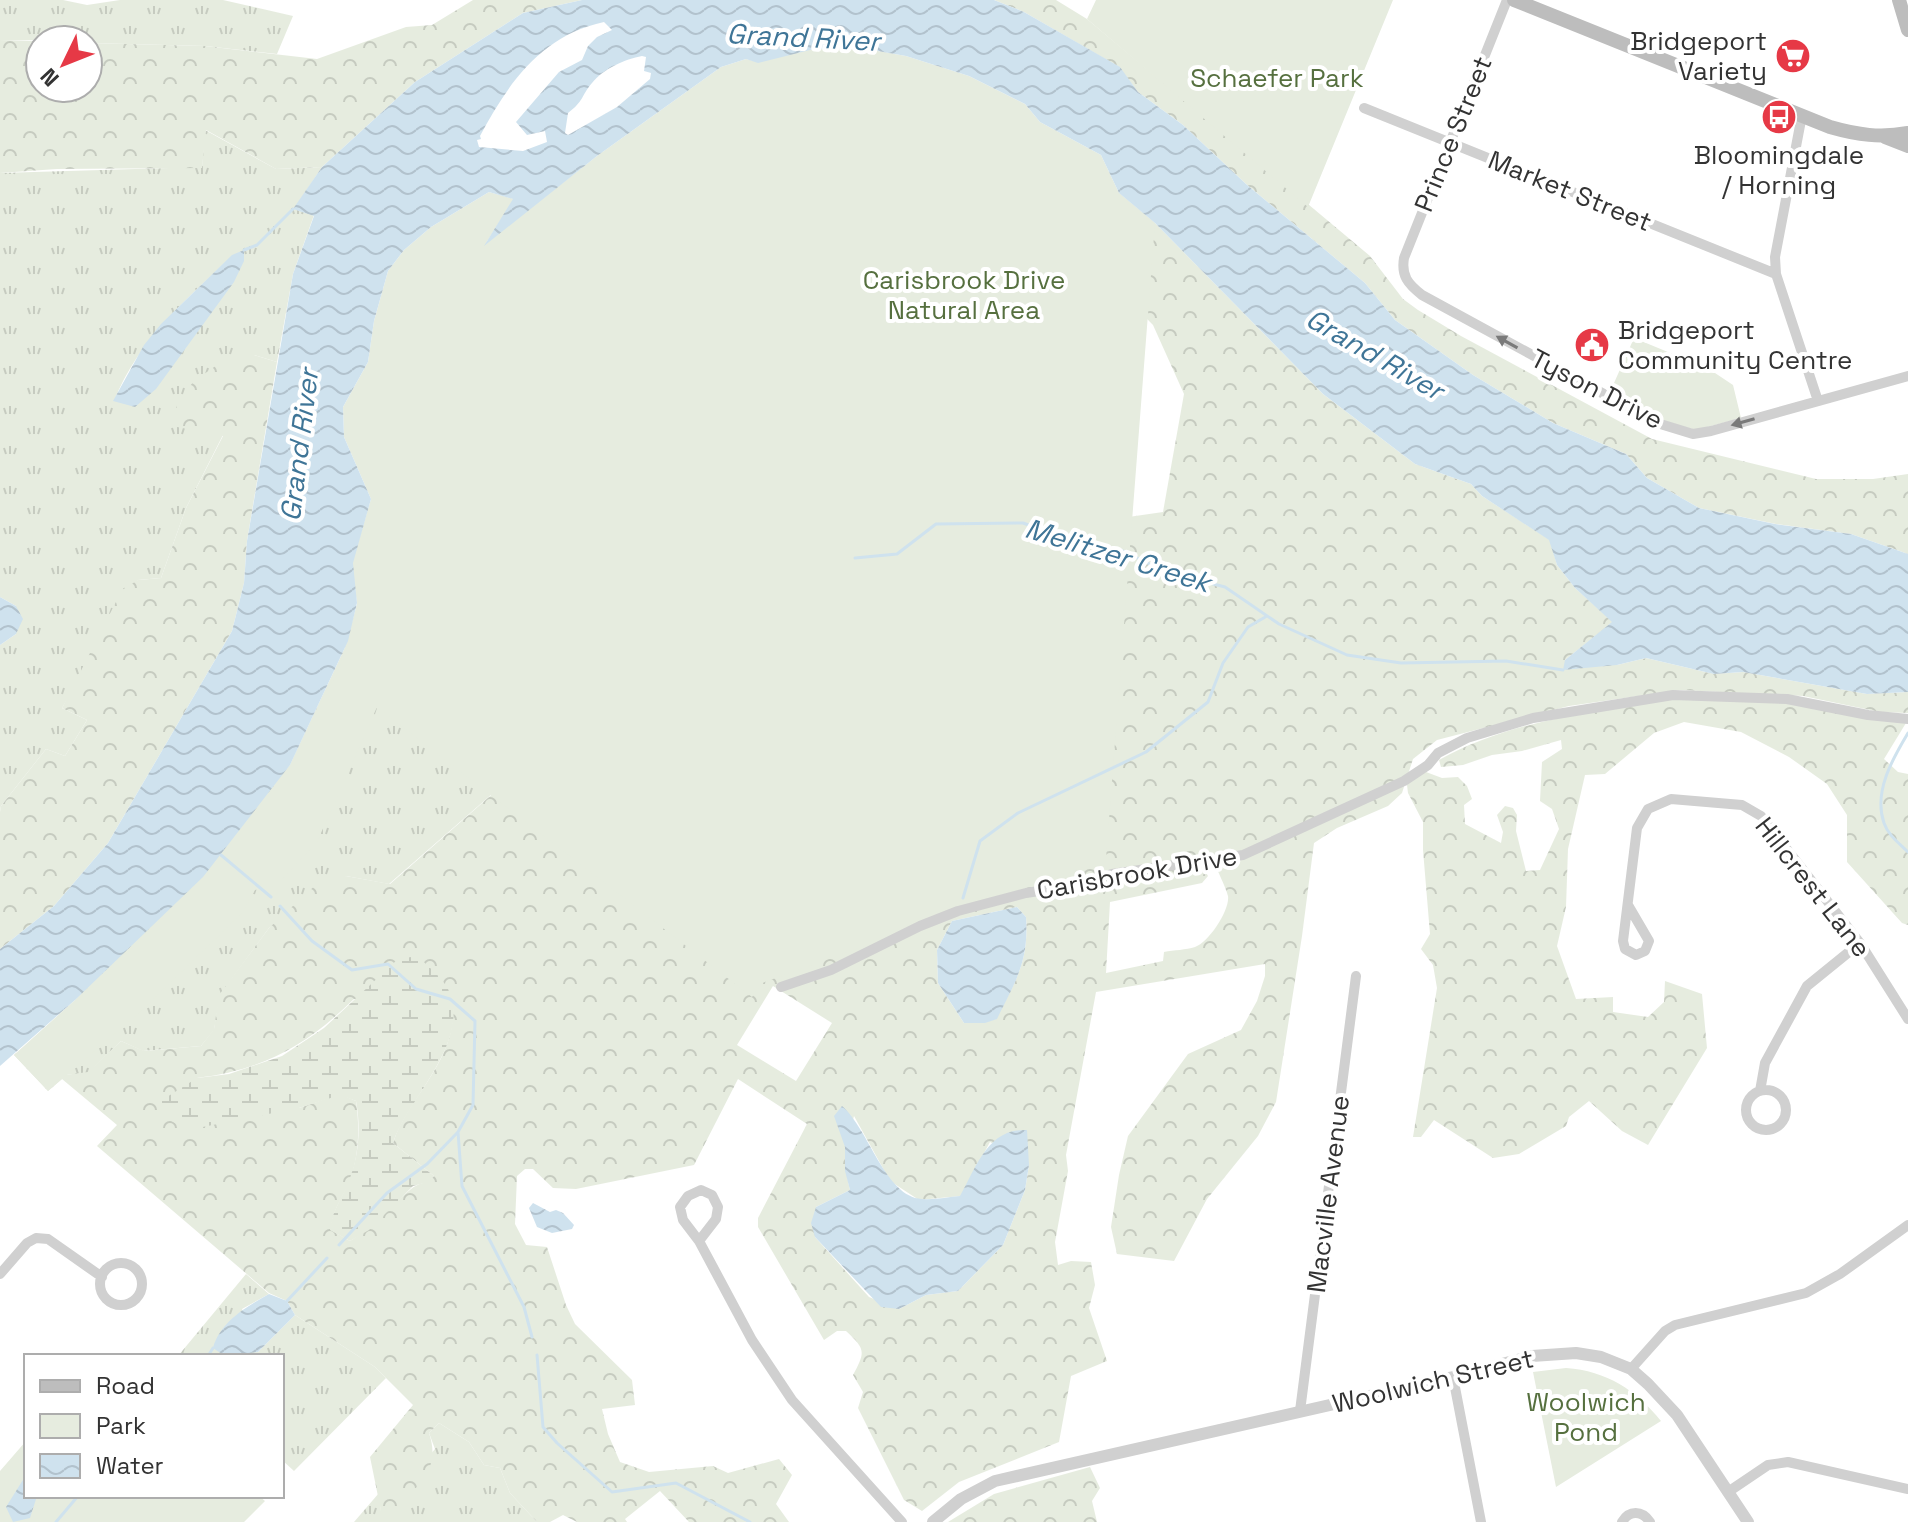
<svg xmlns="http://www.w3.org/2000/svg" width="1908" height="1522" font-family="'Space Grotesk',sans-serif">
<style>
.grass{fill:url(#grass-tufts);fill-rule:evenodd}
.forest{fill:url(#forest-crowns);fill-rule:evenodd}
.wetland{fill:url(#wetland-marsh)}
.park{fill:#e6ecdf}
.water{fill:url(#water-waves);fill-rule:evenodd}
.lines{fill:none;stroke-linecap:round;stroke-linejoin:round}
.stream{stroke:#cfe2ee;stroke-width:3}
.minor{stroke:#d0d0d0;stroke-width:10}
.tertiary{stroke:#d0d0d0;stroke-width:12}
.secondary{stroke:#bdbdbd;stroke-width:14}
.oneway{fill:#7a7a7a}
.labels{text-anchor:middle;stroke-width:8;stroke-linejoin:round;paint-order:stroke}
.poi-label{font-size:26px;fill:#333;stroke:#fff;text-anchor:end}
.park-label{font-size:26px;fill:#56703f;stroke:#fff}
.street-label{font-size:26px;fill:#333;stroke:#fff}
.water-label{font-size:28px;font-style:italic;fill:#3f7597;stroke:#fff}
</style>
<defs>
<pattern id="grass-tufts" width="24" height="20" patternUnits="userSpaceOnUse" patternTransform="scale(2)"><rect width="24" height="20" fill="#e6ecdf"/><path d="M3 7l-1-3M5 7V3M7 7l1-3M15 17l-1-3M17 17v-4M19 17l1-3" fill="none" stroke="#c6cbc0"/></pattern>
<pattern id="forest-crowns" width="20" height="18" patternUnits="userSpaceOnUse" patternTransform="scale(2)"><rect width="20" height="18" fill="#e6ecdf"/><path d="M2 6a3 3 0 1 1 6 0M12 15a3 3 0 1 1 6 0" fill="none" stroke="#c6cbc0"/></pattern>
<pattern id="wetland-marsh" width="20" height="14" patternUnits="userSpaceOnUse" patternTransform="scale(2)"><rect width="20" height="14" fill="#e6ecdf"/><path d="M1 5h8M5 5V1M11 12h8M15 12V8" fill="none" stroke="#c6cbc0"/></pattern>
<pattern id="water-waves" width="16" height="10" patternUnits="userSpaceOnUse" patternTransform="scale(2)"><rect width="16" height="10" fill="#cfe2ee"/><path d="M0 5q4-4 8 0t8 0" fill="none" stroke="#b2c2cd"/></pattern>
</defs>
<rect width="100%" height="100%" fill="#fff"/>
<!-- grass -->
<path class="grass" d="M0 0H63L87 5 120 0H223L293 16 277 54 205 46 88 43V40H0Z
M205 130 276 169 322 167 294 209 314 215 293 274 277 362 254 355 223 435 186 508 161 578 138 580 62 708 87 720 65 756 46 749 1 806 0 812V645L16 634V606L0 597V173L202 167ZM244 251 114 401C139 339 185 301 232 256Z
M673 636 389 884 346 876 269 928 220 995 214 1030 201 1046 143 1051 121 1041 88 1073 65 1075 75 1000 290 765 348 641Z
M246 1274 269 1294 242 1309 258 1352 295 1315 375 1367 386 1378 294 1471 282 1460V1356H178Z
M439 1423 469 1442 484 1465 500 1468 510 1493 537 1522H354L379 1493 381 1511 435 1449 429 1433Z"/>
<!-- forest -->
<path class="forest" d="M473 0H582L523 13 415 82 322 167 276 169 206 130 202 168 57 169 0 173V40L40 41V88H88V43L205 46 317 59 406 27 432 25Z
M994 0H1056L1087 19 1370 256 1403 299 1418 310 1461 336 1652 439 1816 479H1873L1908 474V554L1851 534 1776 524 1699 508 1647 478 1626 454 1553 423 1473 375 1395 320 1365 283 1246 184 1183 125 1138 92 1119 67 1024 12Z
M810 50 1119 193 1155 223 1323 394 1415 464 1471 484 1482 496 1550 540 1557 565 1575 588 1613 622 1565 660 1617 665 1646 658 1714 674 1743 672 1867 694 1908 692V713L1880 712 1803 696 1680 690 1569 706 1437 740 1413 759 1402 793 1388 806 1337 828 1314 843 1302 936 1276 1102 1258 1136 1207 1199 1174 1261 1117 1254 1111 1227 1119 1175 1128 1136 1188 1054 1241 1030 1257 1001 1265 976V964L1096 992 1066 1155 1068 1171 1055 1242 1058 1265 1071 1261 1091 1262 1095 1285 1089 1308 1107 1361 1071 1376 1059 1442 959 1482 922 1511 904 1500 858 1408 863 1392 853 1375C866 1351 865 1349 846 1331H837L824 1340 758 1227V1218L807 1124 738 1079 694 1165 576 1189 553 1188 533 1169H525L517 1176 515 1224 526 1245 547 1247 566 1305 575 1324 632 1380 635 1405 602 1409 608 1434 620 1462 649 1472 713 1466 728 1473 779 1459 792 1475 776 1504 789 1522H689L660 1491 625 1519 627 1522H577L563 1515 550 1522H537L510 1493 500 1468 484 1465 469 1442 439 1423 429 1433C442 1471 416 1487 392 1512L381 1511 370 1457 413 1405 375 1367 295 1315 287 1301 269 1293 97 1146 117 1125 62 1079 48 1091 14 1055 32 1040 65 1075 88 1072 121 1041 144 1051 201 1046 214 1029 219 995 269 928 321 880 346 876 390 884 672 636 758 62ZM1013 183 1153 325 1184 394 1163 512 1080 524ZM1210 856C1214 862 1227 890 1228 896 1230 910 1209 942 1195 947 1186 950 1174 950 1164 952L1163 961 1106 973 1110 902 1202 883 1208 876 1197 857ZM1017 907 1026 917C1029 962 1016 980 996 1019L964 1023 938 983 937 950 952 921ZM773 986 832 1023 796 1081 737 1045ZM354 999 453 1008C455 1063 407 1098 393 1143L434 1176C427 1183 418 1183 411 1189 390 1206 374 1226 350 1241L331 1230C332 1211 341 1200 349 1183 359 1157 360 1128 356 1101L340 1094 299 1108 197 1078C264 1070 307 1045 354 999ZM854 1116 890 1181 919 1200 961 1196 990 1142 1029 1165 1025 1190 1003 1245 958 1291 926 1295 899 1309 869 1297 815 1237 816 1207 850 1190C843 1163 847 1142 854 1116Z
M254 355 277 362 247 541 244 583 232 631 108 843 54 906 0 949V812L1 806 46 749 65 756 87 720 62 708 122 590 138 580 161 578 186 508 223 436 172 426 178 401 194 381 227 358Z
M1669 699 1798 703 1906 723 1884 759 1898 772 1908 774V925L1902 923 1847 862V815L1827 784 1789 757 1741 732 1684 722 1654 733 1605 774 1585 775 1568 849 1566 907 1557 946 1576 999 1613 997V1012L1648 1017 1664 1002 1665 981 1702 994 1707 1048 1648 1145 1622 1131 1589 1101 1569 1117 1566 1126 1519 1154 1493 1158 1434 1120 1421 1137H1413L1437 988 1433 965 1421 949 1430 934 1423 850V822L1408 793 1407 785 1415 777 1426 772 1442 778 1458 777 1467 786 1472 799 1464 805 1465 824 1501 843 1503 832 1497 815 1505 806 1513 808 1517 815 1516 831 1526 871 1540 870 1559 829 1552 809 1540 801 1542 762 1562 749 1561 740 1522 751 1492 755 1463 765 1441 767 1439 760C1512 720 1588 713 1669 699Z
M1090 1467 1100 1488 1092 1501 1097 1522H948L994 1494Z"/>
<!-- wetland -->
<path class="wetland" d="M418 956C427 966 442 977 448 989 473 1041 407 1099 393 1143L434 1176 428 1182 413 1186 369 1230 350 1241 330 1230C332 1211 341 1200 348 1183 359 1157 361 1127 356 1101L340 1095 299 1108 187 1130 161 1115 159 1102 197 1078 229 1074 282 1056 324 1028 398 959Z"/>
<!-- park -->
<path class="park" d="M1096 0H1393L1308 207 1087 19Z
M849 46 906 56 969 76 1025 104 1040 122 1101 155 1119 193 1155 223 1106 859 762 983 752 997 377 707 317 842 276 886 255 890 242 913 139 1013 48 1091 14 1055 75 1000 203 877 290 765 325 691 337 676 357 604 352 563 371 499 344 437 343 407 368 362 374 321 388 271 404 250 431 227 489 192 514 199 486 243 597 156 721 67 746 59 758 62 810 50Z
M1634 338 1709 369 1733 385 1741 418 1696 430 1657 419 1610 392Z
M1566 1368C1607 1371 1636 1390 1661 1421L1556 1487 1533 1372Z
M26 1441V1496H259L265 1501 244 1522H0V1471Z"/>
<!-- water -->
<path class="water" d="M582 0H994L1024 12 1120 67 1138 92 1183 125 1246 184 1365 283 1395 320 1473 375 1553 423 1626 454 1647 478 1699 508 1775 524 1851 534 1908 554V692L1867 694 1743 672 1714 674 1646 658 1617 665 1563 670 1565 660 1612 622 1575 588 1557 565 1549 540 1482 496 1471 484 1415 464 1323 394 1155 223 1119 193 1101 155 1040 122 1025 104 969 76 906 56 849 46 810 50 758 63 746 59 721 67 597 156 484 246 513 199 489 192 431 227 404 250 388 271 374 321 368 362 343 407 344 437 371 499 353 563 357 603 348 641 290 765 203 877 75 1000 0 1066V949L54 906 108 843 232 631 244 583 247 541 293 274 314 216 293 209 322 167 415 82 523 13ZM604 22 612 30 597 37 588 46 582 60 559 72 516 122 527 135 545 131 547 142 523 151 479 147 477 140 481 139 480 136C508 83 542 35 604 22ZM642 56 646 57 644 71 651 73 650 79 617 107 568 135 565 133 568 113C584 101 581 96 592 83 603 69 625 59 642 56Z
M244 250V261L234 282 156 389 135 407 113 401 144 345 161 324 232 255Z
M0 597 16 606 23 619 16 634 0 645Z
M1017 907 1026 917C1029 962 1016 980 997 1019L985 1023H964L938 983 937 950 952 921Z
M842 1106C869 1129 885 1197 922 1199 935 1200 948 1197 960 1196 977 1166 988 1128 1027 1130L1029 1165 1025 1190 1003 1245 958 1291 926 1295 899 1309 881 1307 815 1237 811 1223 816 1207 850 1190 845 1171V1147L834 1116Z
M533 1203 550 1212 556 1210 563 1213 574 1225 572 1229 552 1233 537 1227 529 1208Z
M269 1294 287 1301 295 1315 258 1352 225 1356 213 1348C220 1322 246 1307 269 1294Z
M26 1475V1496H37L30 1518 13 1522 6 1507Z"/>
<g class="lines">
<!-- stream -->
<path class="stream" d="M244 250 257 245 293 209
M855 558 897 554 936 524 1023 523 1085 545 1121 550 1164 571 1225 587 1279 624 1347 655 1401 663 1506 661 1563 670
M1908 733C1893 758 1873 792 1884 823 1888 835 1899 843 1908 852
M221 855 271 897
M963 898 980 841 1018 813 1146 752 1208 702 1223 663 1248 627 1267 616
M280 906 312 941 352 970 388 964 416 989 450 999 475 1021 473 1105 458 1132 427 1164 387 1193 339 1245
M458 1132 462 1186 524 1307 532 1337
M287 1301 327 1258
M537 1355 543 1427 557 1443 612 1492 676 1483 750 1522
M208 1356 213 1348
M56 1522 78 1496"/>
<!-- minor -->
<path class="minor" d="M1507 0 1404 258C1401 276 1408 284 1422 295L1657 423 1693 434 1711 431 1908 376
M1364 108 1776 274
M1802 115 1775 257 1776 274 1818 401
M1628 905 1649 941 1645 951 1636 955 1625 949 1623 941 1637 828 1648 809 1671 799 1742 805 1761 816 1860 943 1908 1019
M781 987 831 970 920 926 958 911 1026 893 1071 886 1112 874 1243 855 1404 781 1428 765 1438 753 1467 738 1533 718 1673 695 1787 699 1868 715 1908 719
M1746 1110a20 20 0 1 1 40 0a20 20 0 1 1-40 0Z
M1760 1091 1765 1063 1807 986 1860 943
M699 1241 716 1219 718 1207 712 1195 701 1190 688 1196 680 1207 683 1220 699 1241 752 1340 792 1400 902 1522
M100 1284a21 21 0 1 1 42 0a21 21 0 1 1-42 0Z
M0 1274 27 1243 36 1238 48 1239 102 1277
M1631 1369 1665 1331 1675 1325 1806 1293 1840 1274 1908 1225
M1453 1377 1481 1522
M1300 1411 1356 976
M1728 1492 1768 1465 1788 1462 1908 1489
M1622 1522C1629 1510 1642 1510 1650 1522"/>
<!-- tertiary -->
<path class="tertiary" d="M933 1522 961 1499 995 1481 1453 1377 1532 1356 1576 1353 1601 1357 1631 1369 1648 1384 1677 1415 1748 1522"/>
<!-- secondary -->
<path class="secondary" d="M1514 0 1830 127C1858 135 1880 138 1908 133
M1899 0 1908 30
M1885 137 1908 146"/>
</g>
<!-- one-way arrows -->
<defs><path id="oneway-solid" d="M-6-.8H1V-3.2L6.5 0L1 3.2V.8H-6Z" transform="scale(2)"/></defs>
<g class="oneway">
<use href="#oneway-solid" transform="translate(1507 342) rotate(-151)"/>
<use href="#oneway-solid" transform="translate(1743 422) rotate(164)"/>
</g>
<!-- icons -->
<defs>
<symbol id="supermarket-disc" viewBox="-11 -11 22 22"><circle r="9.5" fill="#e63946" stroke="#fff"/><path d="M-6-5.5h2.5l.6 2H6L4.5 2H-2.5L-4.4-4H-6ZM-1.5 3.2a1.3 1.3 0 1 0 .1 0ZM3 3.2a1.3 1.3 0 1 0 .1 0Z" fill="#fff"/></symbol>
<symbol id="bus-disc" viewBox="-11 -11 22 22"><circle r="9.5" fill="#e63946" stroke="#fff"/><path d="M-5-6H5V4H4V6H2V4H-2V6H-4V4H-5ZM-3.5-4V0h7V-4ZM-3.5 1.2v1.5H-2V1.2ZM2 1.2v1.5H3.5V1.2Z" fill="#fff"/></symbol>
<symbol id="civic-disc" viewBox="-11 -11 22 22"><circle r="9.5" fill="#e63946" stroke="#fff"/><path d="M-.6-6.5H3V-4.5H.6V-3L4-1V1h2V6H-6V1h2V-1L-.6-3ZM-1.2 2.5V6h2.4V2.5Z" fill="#fff"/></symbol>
</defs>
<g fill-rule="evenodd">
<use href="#supermarket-disc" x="1773" y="36" width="40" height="40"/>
<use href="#bus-disc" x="1759" y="97" width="40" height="40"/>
<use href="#civic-disc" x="1572" y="325" width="40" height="40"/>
</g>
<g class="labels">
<!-- poi labels -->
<g class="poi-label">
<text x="1767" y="50">Bridgeport<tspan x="1767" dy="30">Variety</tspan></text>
<text x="1779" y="164" text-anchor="middle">Bloomingdale<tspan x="1779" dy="30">/ Horning</tspan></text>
<text x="1618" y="339" text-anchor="start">Bridgeport<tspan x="1618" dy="30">Community Centre</tspan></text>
</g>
<!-- park labels -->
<g class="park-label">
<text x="1277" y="87">Schaefer Park</text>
<text x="964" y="289">Carisbrook Drive<tspan x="964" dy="30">Natural Area</tspan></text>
<text x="1586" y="1411">Woolwich<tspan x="1586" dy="30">Pond</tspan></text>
</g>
<!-- street labels -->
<g class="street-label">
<text transform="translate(1453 134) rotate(-68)" y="9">Prince Street</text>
<text transform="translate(1570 191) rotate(22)" y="9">Market Street</text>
<text transform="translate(1597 389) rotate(27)" y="9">Tyson Drive</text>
<text transform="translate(1137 873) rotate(-10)" y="9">Carisbrook Drive</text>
<text transform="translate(1813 887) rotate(52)" y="9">Hillcrest Lane</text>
<text transform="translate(1328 1194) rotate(-83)" y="9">Macville Avenue</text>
<text transform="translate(1433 1381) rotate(-13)" y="9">Woolwich Street</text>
</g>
<!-- water labels -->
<g class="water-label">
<text transform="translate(803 37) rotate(3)" y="10">Grand River</text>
<text transform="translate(1375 354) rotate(30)" y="10">Grand River</text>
<text transform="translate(299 445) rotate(-83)" y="10">Grand River</text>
<text transform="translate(1118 555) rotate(17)" y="10">Melitzer Creek</text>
</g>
</g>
<!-- legend -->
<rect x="24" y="1354" width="260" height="144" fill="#ffffff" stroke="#adadad" stroke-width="2"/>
<rect x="40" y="1380" width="40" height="12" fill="#bdbdbd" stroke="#adadad" stroke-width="2"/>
<text x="96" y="1394" font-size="24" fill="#333333">Road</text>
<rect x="40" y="1414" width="40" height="24" fill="#e6ecdf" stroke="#adadad" stroke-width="2"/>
<text x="96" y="1434" font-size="24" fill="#333333">Park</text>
<rect x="40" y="1454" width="40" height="24" fill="url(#water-waves)" stroke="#adadad" stroke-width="2"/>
<text x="96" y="1474" font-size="24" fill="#333333">Water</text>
<!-- north arrow -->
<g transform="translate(64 64) rotate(227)"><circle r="38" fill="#ffffff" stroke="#adadad" stroke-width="2"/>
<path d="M0-6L14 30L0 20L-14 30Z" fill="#e63946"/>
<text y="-12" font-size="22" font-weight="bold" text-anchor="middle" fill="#333333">N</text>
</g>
</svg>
